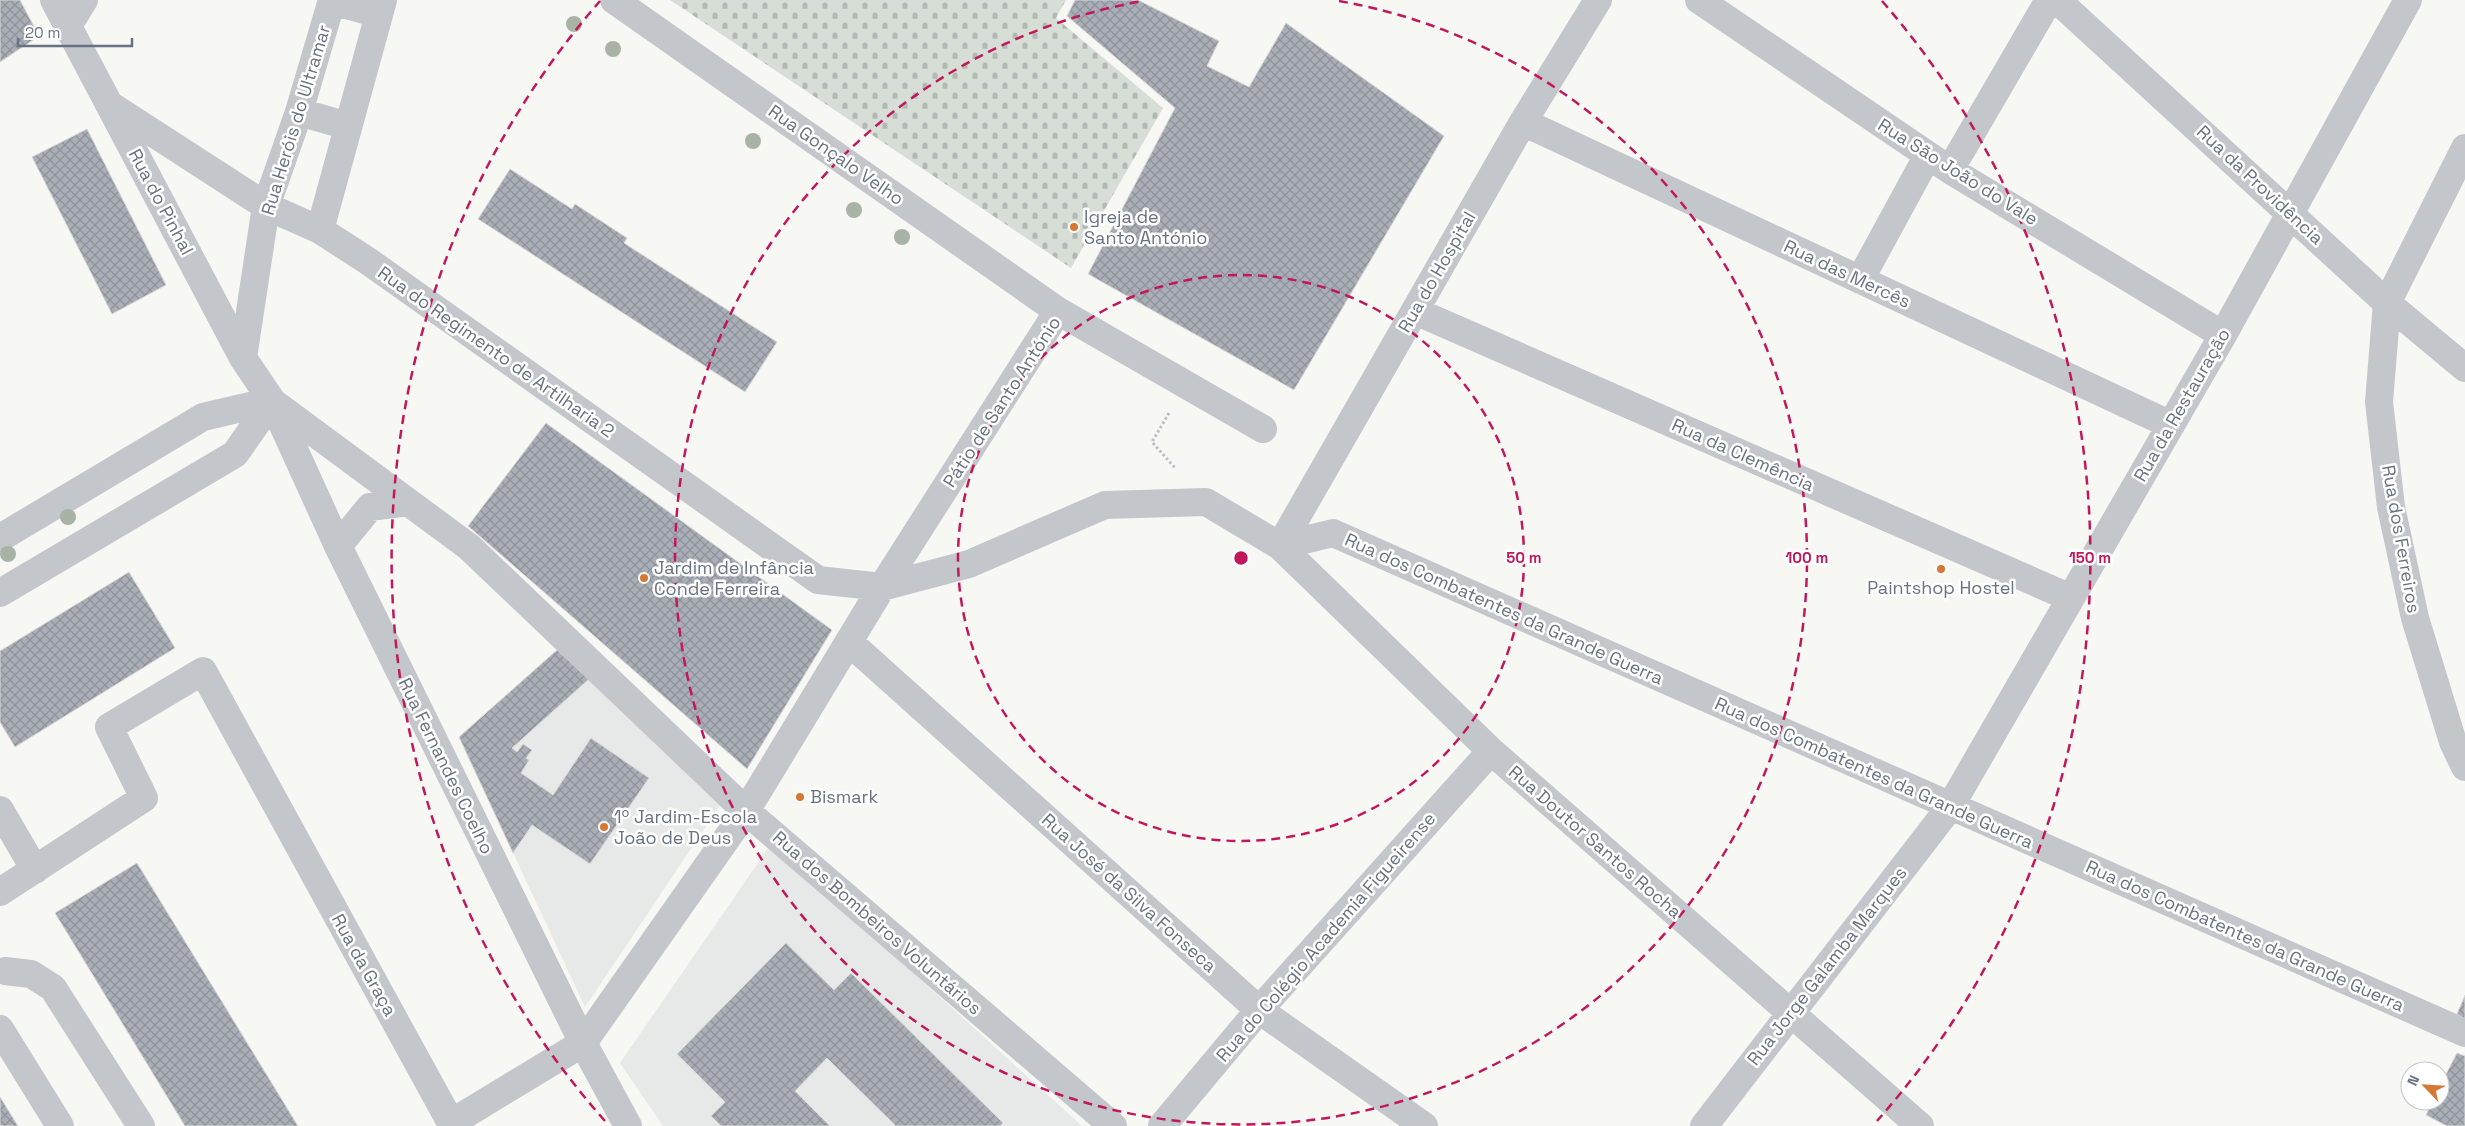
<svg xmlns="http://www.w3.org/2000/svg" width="2465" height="1126" font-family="'Space Grotesk',sans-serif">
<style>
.built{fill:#e7e8e8}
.cemetery{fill:url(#cemetery-stones)}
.building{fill:url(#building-cross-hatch);stroke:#d8d9d7}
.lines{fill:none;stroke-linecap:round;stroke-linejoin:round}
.path{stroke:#bdbec1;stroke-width:3;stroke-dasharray:2.5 2.5;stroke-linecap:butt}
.street{stroke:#c3c6ca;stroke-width:28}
.tree{fill:#a8b3a6}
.ring{fill:none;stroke:#c2185b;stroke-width:2.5;stroke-dasharray:9 6}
.poi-dot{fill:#d77734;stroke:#fff;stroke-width:2}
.labels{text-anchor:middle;stroke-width:5;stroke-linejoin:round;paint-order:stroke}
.street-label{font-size:18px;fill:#687283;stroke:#fff}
.poi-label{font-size:18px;fill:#687283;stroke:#fff;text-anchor:start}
.centre{fill:#c2185b;stroke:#fff;stroke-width:2.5}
.ring-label{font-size:15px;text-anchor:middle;font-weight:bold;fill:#c2185b;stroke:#fff;stroke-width:5;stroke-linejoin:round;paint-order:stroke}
</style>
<defs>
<pattern id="cemetery-stones" width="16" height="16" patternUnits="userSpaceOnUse" patternTransform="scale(1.25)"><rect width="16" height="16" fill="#d7ded6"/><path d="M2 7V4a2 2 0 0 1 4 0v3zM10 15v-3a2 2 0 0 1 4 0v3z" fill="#b2b8b3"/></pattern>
<pattern id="building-cross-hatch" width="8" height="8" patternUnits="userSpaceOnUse" patternTransform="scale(1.25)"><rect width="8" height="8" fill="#aaafb7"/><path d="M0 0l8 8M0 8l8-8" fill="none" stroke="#8e939a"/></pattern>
</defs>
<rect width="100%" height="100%" fill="#f7f7f4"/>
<!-- built -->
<path class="built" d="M557 650 723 801 585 1007 459 737Z
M771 844 1082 1126H663L620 1063Z"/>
<!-- cemetery -->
<path class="cemetery" d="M670 0H1066L1056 18 1163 108 1071 268Z"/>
<!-- building -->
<path class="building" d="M0 0H20L39 36 0 62Z
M1075 0H1138L1219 41 1207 66 1249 87 1286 23 1444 136 1294 390 1088 274 1175 108 1067 16Z
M87 129 166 285 112 314 32 157Z
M510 169 572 209 575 204 627 238 624 243 777 342 745 392 478 219Z
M546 423 832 630 747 769 468 526Z
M129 572 175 648 15 747 0 722V651Z
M557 650 589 679 512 748 517 752 523 744 532 750 526 758 529 760 521 773 553 795 591 738 649 778 590 864 532 825 513 853 459 737Z
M137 863 298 1126H185L55 913Z
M786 943 834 990 851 973 1003 1123 1000 1126H896L827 1058 795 1091 830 1126H721L711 1116 725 1102 677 1054Z
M2465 995V1019L2457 1014Z
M2457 1053 2465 1056V1126H2447L2426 1115 2433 1101H2440V1086Z
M0 1097 18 1126H0Z"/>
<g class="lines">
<!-- path -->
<path class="path" d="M1169 413 1152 442 1176 469"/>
<!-- street -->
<path class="street" d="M54 0 243 358 272 401 338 546 583 1043 628 1126
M614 0 1058 311
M1699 0 1950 170 2223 335
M2057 0 2387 303 2465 368
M332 1 379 14
M68 26 84 0
M110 105 266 206 320 230 368 261 818 580 882 587 1058 311 1263 429
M299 112 348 126
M1523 122 2171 425
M2465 148 2387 303 2379 402 2391 507 2415 618 2453 742 2465 767
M1950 170 2049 0
M320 230 383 0
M1860 280 1928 155
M1415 311 2071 598
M243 358 266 206 299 112 332 0
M274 403 469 547 746 811 1113 1126
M0 538 203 417 272 401
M338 546 370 507 408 502
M1280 546 1333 533 2465 1033
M1280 546 1523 122 1598 0
M0 593 235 454 272 401
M849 642 1259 1010 1424 1126
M0 810 35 870
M0 892 144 798 109 727 203 671 451 1123 583 1043 746 811 882 587 969 564 1105 505 1206 502 1280 546 1491 751 1920 1126
M5 971 31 974 53 988 141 1126
M0 1029 60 1126
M1162 1126 1259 1010 1491 751
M1704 1126 1950 807 2223 335 2408 0"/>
</g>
<!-- trees -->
<g class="tree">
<circle cx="574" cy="24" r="8"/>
<circle cx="613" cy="49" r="8"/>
<circle cx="753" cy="141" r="8"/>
<circle cx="854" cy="210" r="8"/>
<circle cx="902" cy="237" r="8"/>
<circle cx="68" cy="517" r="8"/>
<circle cx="8" cy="554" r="8"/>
</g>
<!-- distance rings -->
<g class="ring">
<circle cx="1241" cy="558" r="283"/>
<path d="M1339 1A566 566 0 1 1 1143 1"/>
<path d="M605 1121A849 849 0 0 1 600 1M1882 1A849 849 0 0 1 1877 1121"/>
</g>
<!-- markers -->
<g class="poi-dot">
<circle cx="1074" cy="227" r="5"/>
<circle cx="1941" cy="569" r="5"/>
<circle cx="644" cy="578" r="5"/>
<circle cx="800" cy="797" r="5"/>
<circle cx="604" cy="827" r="5"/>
</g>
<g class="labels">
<!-- street labels -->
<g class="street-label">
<text transform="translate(296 120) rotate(-73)" y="6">Rua Heróis do Ultramar</text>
<text transform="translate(836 155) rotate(35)" y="6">Rua Gonçalo Velho</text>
<text transform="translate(1958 172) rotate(32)" y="6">Rua São João do Vale</text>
<text transform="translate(2260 185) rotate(43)" y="6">Rua da Providência</text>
<text transform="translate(161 202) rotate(62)" y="6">Rua do Pinhal</text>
<text transform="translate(1437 272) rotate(-60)" y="6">Rua do Hospital</text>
<text transform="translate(1847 274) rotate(25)" y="6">Rua das Mercês</text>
<text transform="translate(496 352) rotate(35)" y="6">Rua do Regimento de Artilharia 2</text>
<text transform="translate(1002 402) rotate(-57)" y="6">Pátio de Santo António</text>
<text transform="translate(2182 405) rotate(-60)" y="6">Rua da Restauração</text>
<text transform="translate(1743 455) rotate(24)" y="6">Rua da Clemência</text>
<text transform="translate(2401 539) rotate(80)" y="6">Rua dos Ferreiros</text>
<text transform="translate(1504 609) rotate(24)" y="6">Rua dos Combatentes da Grande Guerra</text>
<text transform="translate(446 766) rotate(64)" y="6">Rua Fernandes Coelho</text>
<text transform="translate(1874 773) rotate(24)" y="6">Rua dos Combatentes da Grande Guerra</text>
<text transform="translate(1595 842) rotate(41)" y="6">Rua Doutor Santos Rocha</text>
<text transform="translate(1129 893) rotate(42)" y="6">Rua José da Silva Fonseca</text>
<text transform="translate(877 923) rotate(41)" y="6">Rua dos Bombeiros Voluntários</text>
<text transform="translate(2245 936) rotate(24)" y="6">Rua dos Combatentes da Grande Guerra</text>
<text transform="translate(1326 937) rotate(-49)" y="6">Rua do Colégio Academia Figueirense</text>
<text transform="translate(364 965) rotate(61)" y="6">Rua da Graça</text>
<text transform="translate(1827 966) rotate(-52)" y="6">Rua Jorge Galamba Marques</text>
</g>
<!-- poi labels -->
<g class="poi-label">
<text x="1084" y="223">Igreja de<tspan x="1084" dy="21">Santo António</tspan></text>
<text x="654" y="574">Jardim de Infância<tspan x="654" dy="21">Conde Ferreira</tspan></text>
<text x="1941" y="594" text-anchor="middle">Paintshop Hostel</text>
<text x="810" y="803">Bismark</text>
<text x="614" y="823">1º Jardim-Escola<tspan x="614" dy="21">João de Deus</tspan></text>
</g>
</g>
<circle cx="1241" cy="558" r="8" class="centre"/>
<g class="ring-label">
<text x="1524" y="563">50 m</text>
<text x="1807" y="563">100 m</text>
<text x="2090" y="563">150 m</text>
</g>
<!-- north arrow -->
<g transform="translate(2425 1086) rotate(295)"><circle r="24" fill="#ffffff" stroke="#c3c7cd"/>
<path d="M0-4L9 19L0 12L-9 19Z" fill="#d77734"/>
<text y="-8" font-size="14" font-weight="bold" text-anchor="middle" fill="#687283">N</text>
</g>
<!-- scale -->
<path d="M18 38v8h114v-8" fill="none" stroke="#687283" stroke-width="2.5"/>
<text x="25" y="38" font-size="15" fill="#687283" stroke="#ffffff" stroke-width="4" paint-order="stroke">20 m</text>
</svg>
